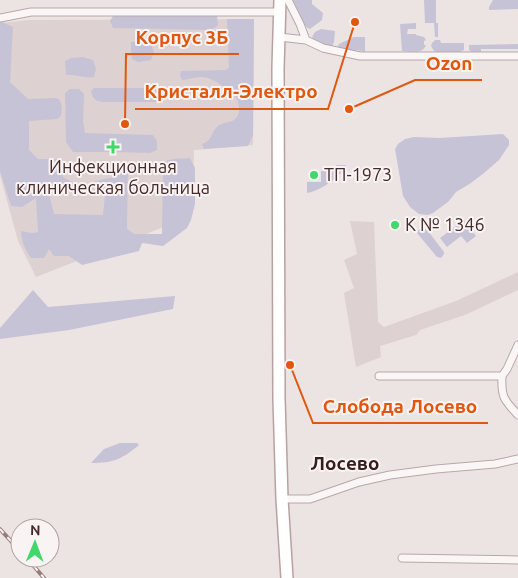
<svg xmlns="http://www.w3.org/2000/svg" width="518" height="578" font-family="Ubuntu,sans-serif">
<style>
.built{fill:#ded1d1}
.green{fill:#c7c3d6}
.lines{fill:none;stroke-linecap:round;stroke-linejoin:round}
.minor-casing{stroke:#b7a8a7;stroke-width:9}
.primary-casing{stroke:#b8a2a1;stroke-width:14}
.minor{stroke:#faf6f6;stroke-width:7}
.primary{stroke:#fff;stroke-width:11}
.rail-casing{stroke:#967c7b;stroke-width:4}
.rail{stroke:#f9f3f3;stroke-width:2;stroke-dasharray:5.5;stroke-linecap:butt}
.poi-dot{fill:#42d76a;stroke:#f9f3f3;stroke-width:2}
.labels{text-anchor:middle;stroke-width:4;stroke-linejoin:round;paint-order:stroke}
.poi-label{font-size:18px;fill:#452b29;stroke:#f9f3f3;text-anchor:start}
.neighbourhood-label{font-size:19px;font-weight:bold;fill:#361e1b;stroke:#f9f3f3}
.leader{fill:none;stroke:#e0570d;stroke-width:2}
.callout-dot{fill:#e0570d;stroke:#f9f3f3;stroke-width:2}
.callout-label{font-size:19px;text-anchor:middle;font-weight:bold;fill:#e0570d;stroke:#f9f3f3;stroke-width:4;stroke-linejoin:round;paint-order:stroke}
</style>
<rect width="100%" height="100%" fill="#ece3e3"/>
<!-- built -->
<path class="built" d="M254 19 253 145 194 150 192 216 36 277 18 241 0 175V23L30 20Z
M350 221 374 222 378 322 384 327 456 301 518 272V290L465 315 420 330 416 335 380 346 381 357 356 367 344 293 354 288 344 260 357 254Z"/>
<!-- green -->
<path class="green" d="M293 0H312V4L323 13 322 20 310 29 306 27Z
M424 0H436V23H438V37H435L434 23H425Z
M493 0H518V9L489 10V7Z
M166 15 217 16 218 25 211 30 113 28 110 21 113 16Z
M227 19H254L253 135 248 146 204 149 202 144C213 140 210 134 217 127 222 121 232 124 237 117 241 110 239 100 234 95 231 90 214 80 208 78 199 75 191 79 182 80L180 75 181 71 226 70 229 68Z
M0 21 13 27 10 82 28 99 54 98 59 99 62 106 61 116 57 119 29 121V150L38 159H63V177L77 185 69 189 48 190 54 214 103 215 105 195 93 182 104 179 115 177 116 162 128 165 127 229 134 234H162L163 164C169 157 181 159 190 158L195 168V204L191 220 187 228 163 246 142 243 139 251 82 265 69 256H54L49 249 44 258H31C25 249 21 241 21 231L32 233 38 232 36 198 22 207 11 206 0 171Z
M416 23V29H408L407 34H416V35L424 37 426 40 424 41V45H426C422 55 411 51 402 51L400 24Z
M321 29 335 31 334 42 332 46C323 47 317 43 312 37L315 32Z
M354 37H365V52L357 50 356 51 339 48 338 46 339 44Z
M435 40H440L441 43H464V50L460 52 438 53 434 51 431 46 432 43Z
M145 41 151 44 154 52 151 60 138 62 132 59 131 51V42Z
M518 44V49H481V53L472 52 469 50V45Z
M83 57 93 60 96 69 94 77C85 79 75 74 66 75L65 61 71 58Z
M94 88H157L159 98 156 102H103C95 101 93 99 91 91Z
M70 89H79L84 94 83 121 85 133 153 135 157 141V150L150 153 115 152H73L66 142 65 93Z
M503 134 509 140V145L499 160 484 173 471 183 456 192 448 202 433 213 428 215 419 214 410 207 403 196 395 149 398 144 405 139 414 137 439 138Z
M336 165H346V169C342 171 340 174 336 177 329 184 316 192 307 193V182H321V171H336Z
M464 220 476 236 467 243 461 236 447 247 440 238Z
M419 229H425L428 231 444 252V254L441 258 437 257 417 233Z
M33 290 48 307 175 296 173 309 69 330 0 339V328Z
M120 443H137L139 445C122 459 114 463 91 463L104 449Z"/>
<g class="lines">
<defs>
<path id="minor" d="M288 0 300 24 306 40
M0 18 31 12H280
M279 37 306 40 323 48 360 56H518
M379 376H502C501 397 504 400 518 415
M502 376 507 369 518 345
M282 499H310L359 482 390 475 436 469 495 464 518 459
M402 558 518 560"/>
<path id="primary" d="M280 0 278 68 279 399 282 499 287 578"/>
</defs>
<!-- minor casing -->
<use href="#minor" class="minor-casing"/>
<!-- primary casing -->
<use href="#primary" class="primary-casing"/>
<!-- minor -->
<use href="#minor" class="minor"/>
<!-- primary -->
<use href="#primary" class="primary"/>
<defs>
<path id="rail" d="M0 529 20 551
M27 558 44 578"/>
</defs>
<!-- rail casing -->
<use href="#rail" class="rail-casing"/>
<!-- rail -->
<use href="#rail" class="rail"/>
</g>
<!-- markers -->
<g class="poi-dot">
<path d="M110.5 139.5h5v5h5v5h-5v5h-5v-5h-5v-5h5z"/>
<circle cx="314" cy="175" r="5"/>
<circle cx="395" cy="225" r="5"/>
</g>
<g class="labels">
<!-- poi labels -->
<g class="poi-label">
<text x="113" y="173" text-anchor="middle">Инфекционная<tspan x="113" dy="21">клиническая больница</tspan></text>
<text x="324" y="181">ТП-1973</text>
<text x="405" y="231">К № 1346</text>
</g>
<!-- neighbourhood labels -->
<g class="neighbourhood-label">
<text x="345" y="470">Лосево</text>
</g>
</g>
<!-- callouts -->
<path class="leader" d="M125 124L126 54H239M349 109L415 80H482M355 22L328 109H135M290 365L313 423H488"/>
<g class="callout-dot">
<circle cx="125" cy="124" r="5"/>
<circle cx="349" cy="109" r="5"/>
<circle cx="355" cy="22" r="5"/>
<circle cx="290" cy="365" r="5"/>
</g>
<g class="callout-label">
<text x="182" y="44">Корпус 3Б</text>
<text x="449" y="70">Ozon</text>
<text x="231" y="98">Кристалл-Электро</text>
<text x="400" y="413">Слобода Лосево</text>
</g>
<!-- north arrow -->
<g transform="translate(35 543) rotate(1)"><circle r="24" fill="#f9f3f3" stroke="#b1a3a2"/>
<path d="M0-4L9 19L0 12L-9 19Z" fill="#42d76a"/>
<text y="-8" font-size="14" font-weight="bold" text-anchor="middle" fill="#452b29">N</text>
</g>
</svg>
